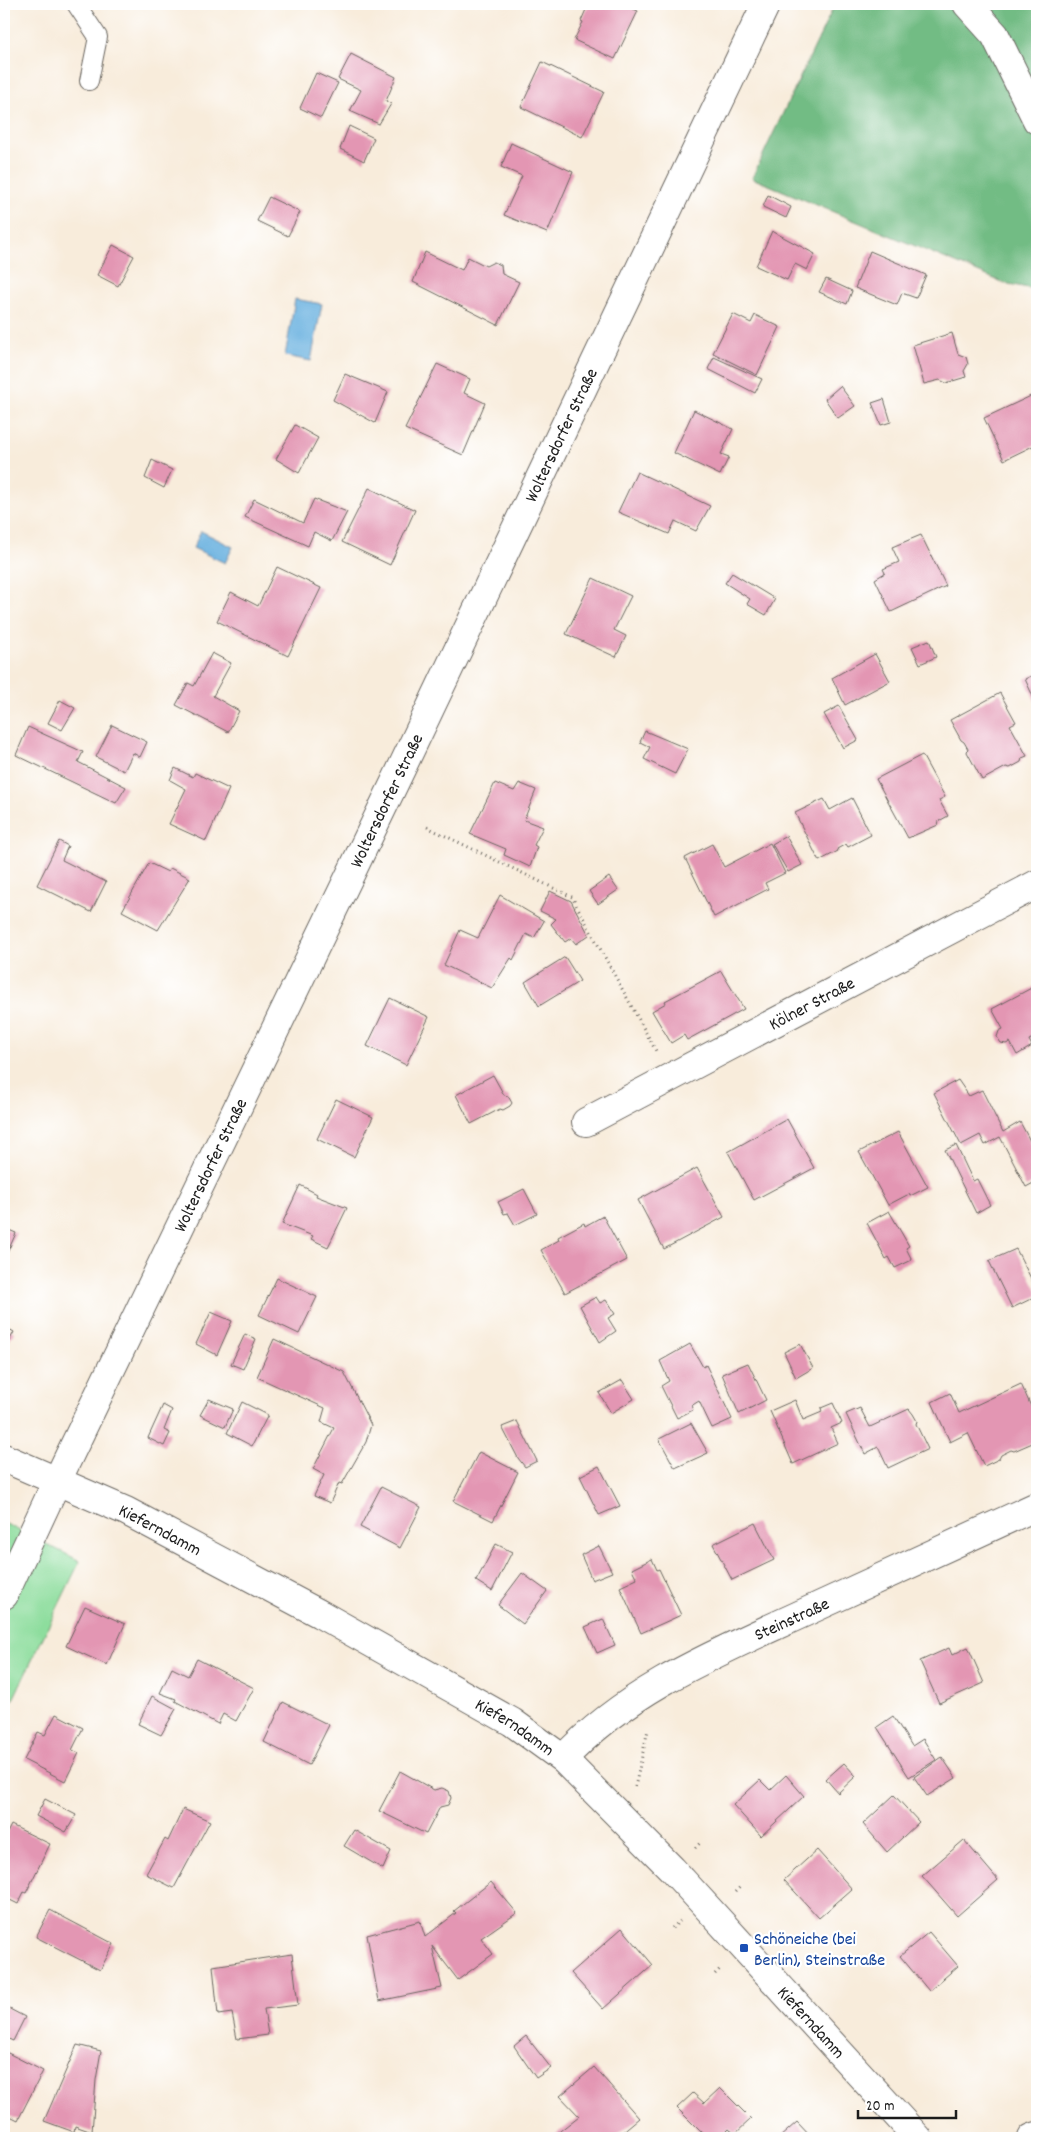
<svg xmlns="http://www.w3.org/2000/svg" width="1041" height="2142" font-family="Dekko,sans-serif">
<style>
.green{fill:#8ddd9d;stroke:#547c5c}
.forest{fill:#72bc84;stroke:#476c50}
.water{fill:#68b0df;stroke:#42667e}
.building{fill:#e396b3}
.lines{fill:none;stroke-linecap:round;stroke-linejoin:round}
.service-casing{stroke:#69655f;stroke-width:20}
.minor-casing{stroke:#69655f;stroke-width:30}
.tertiary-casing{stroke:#69655f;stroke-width:30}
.path{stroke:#69655f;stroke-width:3;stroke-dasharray:1 4;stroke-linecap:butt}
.service{stroke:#fff;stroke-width:18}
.minor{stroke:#fff;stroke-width:28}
.tertiary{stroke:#fff;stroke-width:28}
.transit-dot{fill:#1a4fb4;stroke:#fff;stroke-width:2}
.labels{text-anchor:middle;stroke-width:4.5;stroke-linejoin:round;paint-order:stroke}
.street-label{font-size:18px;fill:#1c1c1c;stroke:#fff}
.transit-label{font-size:18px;fill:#164399;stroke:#fff;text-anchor:start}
</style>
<rect width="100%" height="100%" fill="#fff"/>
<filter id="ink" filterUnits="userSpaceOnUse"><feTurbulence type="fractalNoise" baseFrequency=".02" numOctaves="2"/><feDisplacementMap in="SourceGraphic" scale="10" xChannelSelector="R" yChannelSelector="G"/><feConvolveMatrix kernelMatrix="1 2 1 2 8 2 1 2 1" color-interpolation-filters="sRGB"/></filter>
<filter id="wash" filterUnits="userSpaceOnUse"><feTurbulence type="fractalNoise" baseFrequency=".0096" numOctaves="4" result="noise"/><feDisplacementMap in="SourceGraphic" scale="20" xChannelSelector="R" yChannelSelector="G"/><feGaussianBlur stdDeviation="1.12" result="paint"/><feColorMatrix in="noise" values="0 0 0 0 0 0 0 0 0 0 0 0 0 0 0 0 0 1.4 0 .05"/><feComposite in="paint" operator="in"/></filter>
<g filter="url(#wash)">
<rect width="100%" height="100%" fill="#f8ecdb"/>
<!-- green -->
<path class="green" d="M4 1523 80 1561 4 1718Z"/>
<!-- forest -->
<path class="forest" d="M835 4H1037V290L1004 283 752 178Z"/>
<!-- water -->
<path class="water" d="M295 299 322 304 311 361 285 356Z
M201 531 233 547 225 563 193 548Z"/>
<g id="blocks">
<!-- building -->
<path class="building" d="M592 4H621L638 11 615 59 574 40 583 22 581 21 588 5 590 7Z
M351 54 396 77 386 101 391 104 379 124 350 111 361 90 338 79Z
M542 62 604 92 582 137 521 107Z
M316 73 338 83 321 118 300 108Z
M349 126 374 138 364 161 340 149Z
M511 143 573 172 547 233 504 215 522 176 501 167Z
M768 195 791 207 786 218 763 207Z
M269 197 300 212 288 236 257 221Z
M772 231 815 254 807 270 795 264 787 280 756 266Z
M113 245 134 256 118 286 97 275Z
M870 251 926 275 916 298 902 293 897 305 855 288Z
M425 252 462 270 468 257 486 266 494 262 501 265 502 274 519 282 498 325 413 282Z
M826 279 852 291 847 304 819 292Z
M733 314 751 323 755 315 780 327 757 375 713 353Z
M952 333 958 354 966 357 968 364 964 371 966 377 946 383 940 380 924 384 913 345Z
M714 357 762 379 755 393 708 369Z
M437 364 470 379 464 393 485 403 463 455 405 429Z
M345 374 388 392 375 423 333 400Z
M840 386 855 406 838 418 825 399Z
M1033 395 1037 405V444L1004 460 984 418Z
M884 399 891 422 881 425 872 403Z
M694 410 733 429 721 454 729 457 720 475 674 453Z
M295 425 318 438 299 473 276 459Z
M152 460 172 470 164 488 145 478Z
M637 472 710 506 696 531 675 521 669 534 618 512Z
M369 488 415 510 390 565 342 542Z
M254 499 303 523 314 499 347 512 332 541 314 532 308 546 245 517Z
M921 535 946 586 891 612 875 579 885 573 883 569 899 562 892 547Z
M277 567 321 588 288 656 217 621 231 592 258 606Z
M732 573 775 599 766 615 747 604 750 599 725 583Z
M593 578 631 596 614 630 626 636 616 657 566 634Z
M929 640 936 657 920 664 912 647Z
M212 653 231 663 213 696 239 711 228 732 176 705 188 683 194 686Z
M875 654 890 681 845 705 832 678Z
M1037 673V705L1025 679Z
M1000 693 1016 722 1010 725 1027 756 1022 758 1021 762 1010 768 1006 767 982 780 967 752 968 749 964 742 961 740 950 720Z
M60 700 75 708 62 730 48 723Z
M839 706 858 740 843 748 824 714Z
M112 725 147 742 140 757 133 753 124 771 96 757Z
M28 727 83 752 78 762 126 787 116 803 16 755Z
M645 731 688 749 675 774 644 759 650 747 640 742Z
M922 755 945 797 939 800 948 816 939 821 938 825 908 838 876 779Z
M175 768 193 777 195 773 229 789 206 841 169 824 186 789 170 780Z
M495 783 514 791 519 783 536 790 524 820 543 827 534 845 537 847 530 867 504 855 506 849 470 834Z
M852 798 871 835 848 847 846 844 837 849 838 851 819 861 795 813 824 799 830 810Z
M786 836 802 865 788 872 772 844Z
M59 841 68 846 62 860 106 882 91 912 37 885Z
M770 843 785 873 765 883 768 889 714 917 685 858 712 844 724 867Z
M149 863 168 872 170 868 190 878 158 930 122 911Z
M609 877 618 890 598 904 589 891Z
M550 891 571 901 589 935 576 944 571 938 565 942 551 924 556 919 540 911Z
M500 895 544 921 534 938 526 934 513 960 511 958 492 988 444 965 460 930 478 938Z
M565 957 580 981 539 1006 525 982Z
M721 971 744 1009 687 1040 684 1035 671 1043 652 1011 666 1003 665 1001Z
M1037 985V1036L1029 1040 1032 1046 1017 1055 1010 1042 1006 1044 1001 1043 997 1037 999 1031 1003 1029 992 1009Z
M390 998 429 1017 406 1065 367 1046Z
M493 1075 504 1095 508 1096 512 1103 510 1106 503 1110 500 1109 471 1124 456 1095Z
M958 1080 969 1096 982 1090 1003 1132 1020 1122 1037 1154V1181L1026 1187 1000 1137 985 1145 980 1135 961 1145 934 1093Z
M336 1099 373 1117 354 1157 317 1139Z
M787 1119 814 1168 754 1200 728 1152Z
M898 1132 928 1187 910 1196 909 1194 888 1205 859 1152Z
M956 1145 973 1181 977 1179 990 1205 976 1213 945 1150Z
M697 1168 724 1217 664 1249 638 1200Z
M300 1185 317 1194 316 1196 347 1208 328 1247 311 1239 313 1236 282 1224Z
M524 1189 537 1214 515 1225 508 1213 504 1214 498 1202Z
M889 1211 909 1246 906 1248 912 1260 895 1268 889 1257 886 1259 867 1223Z
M603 1216 627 1260 565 1293 541 1250 559 1240 558 1237 584 1223 585 1226Z
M4 1228 16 1233 4 1260Z
M1016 1249 1037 1290V1296L1012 1308 989 1261Z
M277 1278 317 1297 299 1334 259 1315Z
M596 1297 600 1303 606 1300 615 1314 608 1318 616 1331 600 1342 580 1306Z
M211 1312 232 1321 217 1355 196 1344Z
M4 1326 14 1332 4 1351Z
M245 1334 256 1339 243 1369 231 1364Z
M274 1339 344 1372 371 1425 366 1442 342 1484 339 1483 330 1503 314 1496 324 1475 313 1469 334 1428 321 1422 325 1408 257 1377Z
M690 1344 703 1367 706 1365 732 1419 712 1428 699 1401 691 1406 693 1410 677 1418 661 1386 669 1381 660 1361Z
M800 1344 813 1368 796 1378 784 1352Z
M748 1363 766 1400 739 1414 722 1374Z
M622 1380 634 1399 611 1413 599 1393Z
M1021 1384 1037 1420V1441L1014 1451 1011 1450 1001 1455 999 1459 984 1466 968 1433 950 1442 932 1402 950 1393 959 1413Z
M209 1399 233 1409 225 1427 200 1415Z
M795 1400 803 1420 822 1412 821 1408 833 1403 842 1423 831 1428 838 1443 793 1464 770 1411Z
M242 1402 268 1415 252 1446 227 1433Z
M163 1405 172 1410 164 1430 170 1433 164 1446 148 1438Z
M860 1408 870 1427 909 1409 913 1414 917 1421 916 1424 928 1449 888 1468 878 1447 865 1454 846 1414Z
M517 1421 537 1461 525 1467 518 1458 502 1427Z
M691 1423 708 1453 675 1468 659 1439Z
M479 1452 518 1472 493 1521 453 1501Z
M599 1466 620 1506 599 1515 580 1476Z
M381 1487 421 1507 400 1548 360 1527Z
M755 1523 774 1560 732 1580 713 1544Z
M496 1544 512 1552 492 1591 476 1581Z
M599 1546 612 1572 592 1580 581 1555Z
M652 1559 657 1570 659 1569 681 1615 641 1633 620 1587 637 1579 632 1569Z
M522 1573 547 1591 523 1624 498 1605Z
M85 1606 125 1624 107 1665 66 1646Z
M603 1619 615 1645 597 1653 585 1627Z
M968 1647 984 1683 939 1703 920 1661 949 1648 952 1655Z
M197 1659 254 1688 236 1721 223 1714 218 1724 175 1701 176 1699 160 1693 172 1668 188 1676Z
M152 1696 176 1709 161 1735 138 1724Z
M283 1702 329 1725 309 1765 264 1742Z
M56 1714 83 1728 72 1750 79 1753 65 1781 24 1760 38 1732 45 1735Z
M893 1716 912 1746 923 1739 936 1760 909 1777 877 1727Z
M942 1757 956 1778 927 1796 914 1777Z
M844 1763 856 1776 838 1793 826 1779Z
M400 1771 434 1790 442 1788 449 1791 451 1798 448 1805 440 1807 426 1834 379 1811Z
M786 1775 804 1796 761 1836 733 1805 760 1780 770 1790Z
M894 1795 919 1822 887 1852 863 1824Z
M45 1799 76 1815 66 1832 36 1816Z
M183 1809 210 1821 174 1888 146 1874 165 1839 168 1841Z
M11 1825 50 1844 26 1893 24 1892 18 1904 4 1897V1839Z
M354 1830 391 1851 383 1869 344 1846Z
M964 1840 998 1880 957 1916 922 1876Z
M817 1850 852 1889 819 1918 784 1880Z
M491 1882 517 1913 481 1938 493 1954 458 1980 432 1946 442 1988 379 2001 367 1935 420 1921 425 1937 456 1913 454 1911Z
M50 1910 114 1944 100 1970 36 1937Z
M622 1928 653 1965 603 2009 571 1973Z
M929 1932 958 1966 929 1991 900 1956Z
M292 1954 298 2005 264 2009 268 2035 237 2039 232 2013 218 2015 213 1966Z
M1037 1975V1991L1031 1978Z
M4 2006 25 2017 13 2041 4 2037Z
M526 2036 551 2068 536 2078 514 2046Z
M77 2045 101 2051 96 2080 92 2132 75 2126 74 2132 44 2121Z
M4 2051 43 2071 18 2120 4 2113Z
M594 2067 639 2118 615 2138H551L579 2116 560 2096Z
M720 2088 751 2119 735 2134 729 2129 720 2138H707L677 2108 693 2093 704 2103Z
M797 2122 812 2138H779Z"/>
</g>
</g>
<g filter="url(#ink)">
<use href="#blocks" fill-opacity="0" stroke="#69655f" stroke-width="1"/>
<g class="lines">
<defs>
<path id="service" d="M76 4 98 37 89 81"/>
<g id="minor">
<path d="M967 4 995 35 1037 120"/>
<path id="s1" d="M586 1122 1037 884"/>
<path d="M4 1595 57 1481"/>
<path id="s2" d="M563 1759C629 1687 724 1650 810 1610 886 1575 962 1541 1037 1506"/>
<path d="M1032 2138 1037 2136"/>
</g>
<g id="tertiary">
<path id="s3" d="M4 1458 126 1511 320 1614 512 1722 563 1759 672 1869 918 2138"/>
<path id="s4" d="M57 1481 394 784 766 4"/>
</g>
</defs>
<!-- service casing -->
<use href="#service" class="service-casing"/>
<!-- minor casing -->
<use href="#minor" class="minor-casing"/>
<!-- tertiary casing -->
<use href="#tertiary" class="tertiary-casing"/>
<!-- path -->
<path class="path" d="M427 827 572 897 656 1051
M635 1787 648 1730
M695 1848 701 1842
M735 1892 742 1885
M672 1928 680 1921
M715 1974 721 1968"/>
<!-- service -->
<use href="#service" class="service"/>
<!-- minor -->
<use href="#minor" class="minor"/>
<!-- tertiary -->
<use href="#tertiary" class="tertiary"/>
</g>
</g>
<!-- markers -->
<rect class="transit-dot" x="739" y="1943" width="10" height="10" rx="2.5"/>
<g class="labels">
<!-- street labels -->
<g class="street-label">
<text dy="6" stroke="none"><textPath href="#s4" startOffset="1161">Woltersdorfer Straße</textPath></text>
<text dy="6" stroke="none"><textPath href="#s4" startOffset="756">Woltersdorfer Straße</textPath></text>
<text dy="6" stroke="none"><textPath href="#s1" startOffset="255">Kölner Straße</textPath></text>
<text dy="6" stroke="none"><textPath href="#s4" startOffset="351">Woltersdorfer Straße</textPath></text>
<text dy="6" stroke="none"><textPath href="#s3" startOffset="172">Kieferndamm</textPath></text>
<text dy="6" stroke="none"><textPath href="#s2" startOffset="270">Steinstraße</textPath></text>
<text dy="6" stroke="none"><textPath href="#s3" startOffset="578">Kieferndamm</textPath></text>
<text dy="6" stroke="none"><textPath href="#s3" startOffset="998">Kieferndamm</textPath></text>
</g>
<!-- transit labels -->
<g class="transit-label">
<text x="754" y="1944">Schöneiche (bei<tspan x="754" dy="21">Berlin), Steinstraße</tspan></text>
</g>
</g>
<!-- margin -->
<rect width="1041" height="2142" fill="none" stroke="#fff" stroke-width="20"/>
<!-- scale -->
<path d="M858 2110v8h98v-8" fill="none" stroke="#1c1c1c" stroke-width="2.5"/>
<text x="866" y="2110" font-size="15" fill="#1c1c1c" stroke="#ffffff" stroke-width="4" paint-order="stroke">20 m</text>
</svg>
